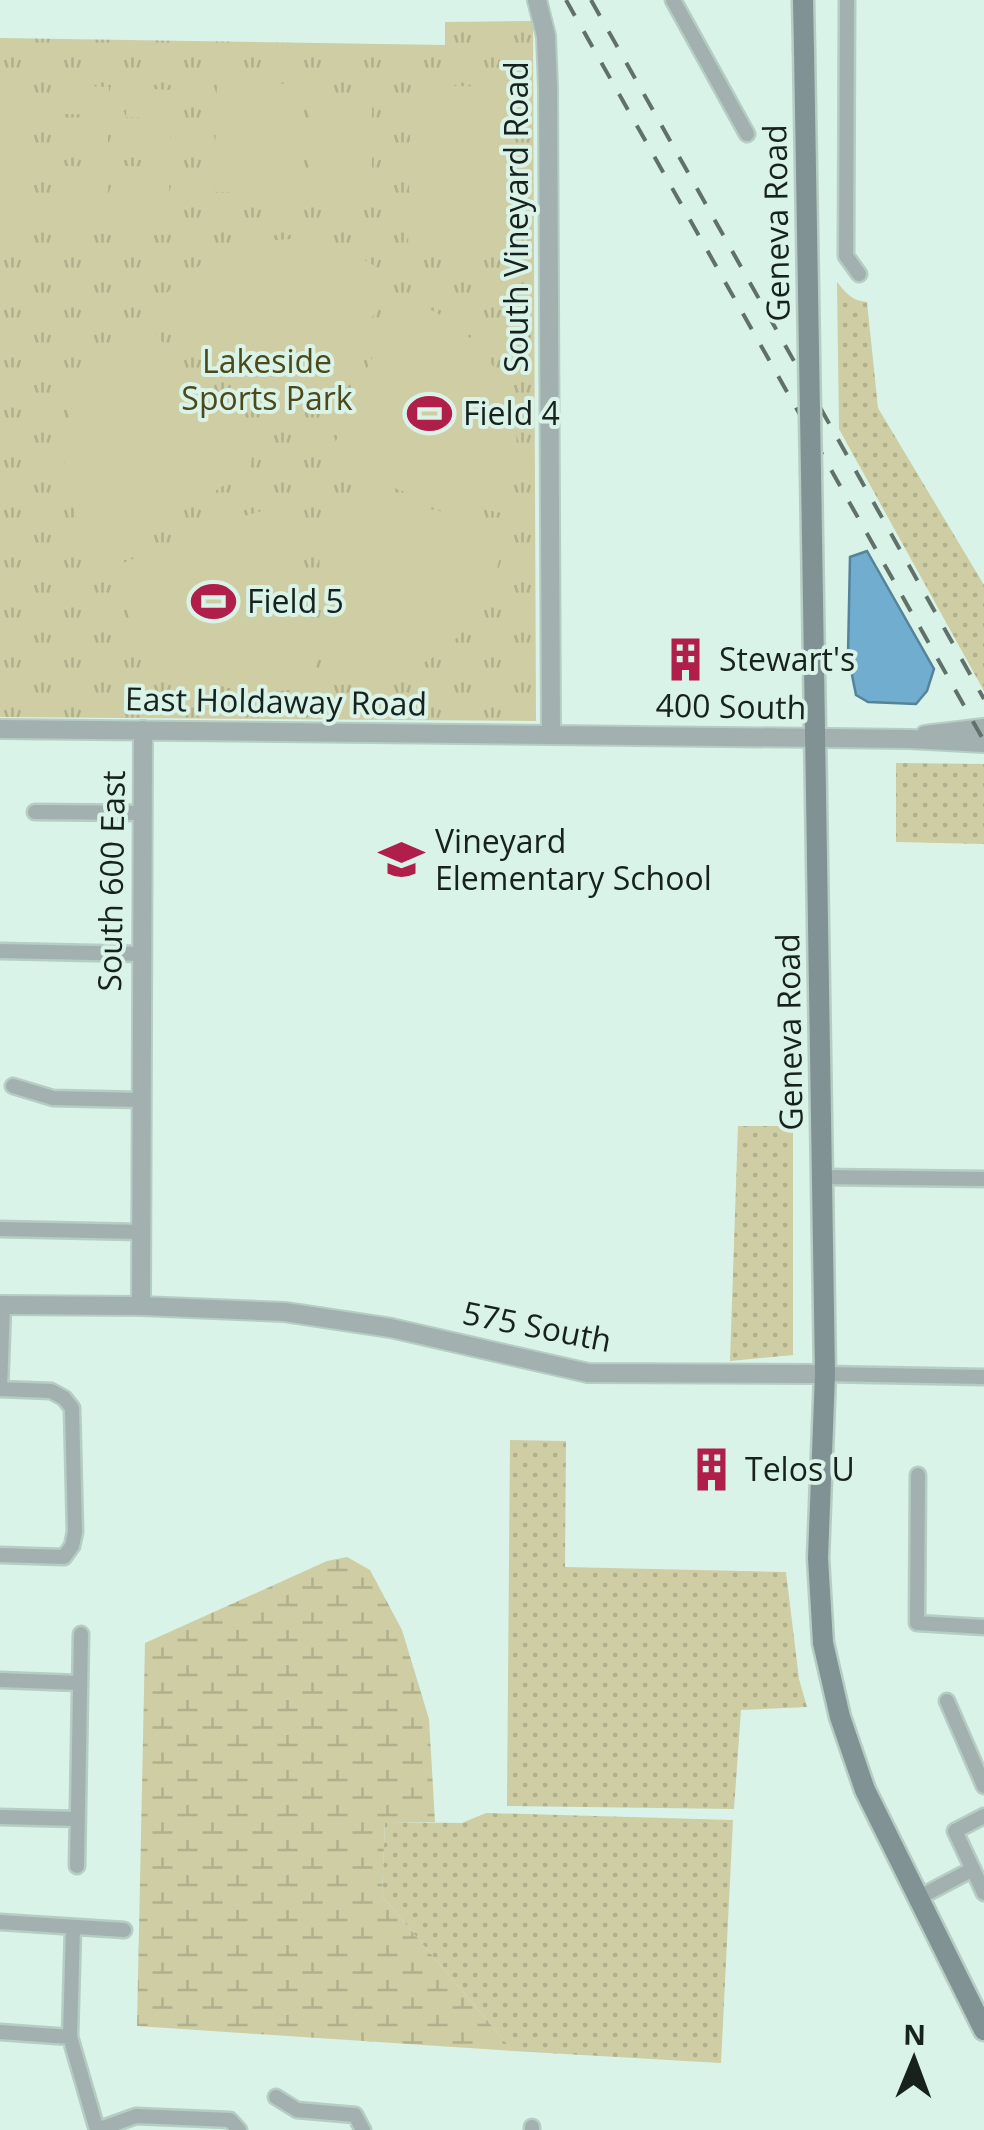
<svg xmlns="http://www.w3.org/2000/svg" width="984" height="2130" font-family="'Open Sans',sans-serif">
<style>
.grass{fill:url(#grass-dots)}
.wetland{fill:url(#wetland-marsh)}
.park{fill:url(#park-tufts)}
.pitch{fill:#cecda4}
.water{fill:#70adce;stroke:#558399;stroke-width:2.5}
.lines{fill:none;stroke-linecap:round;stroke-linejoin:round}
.minor-casing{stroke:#b6cdc3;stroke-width:19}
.tertiary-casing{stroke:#b6cdc3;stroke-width:22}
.secondary-casing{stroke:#b6cdc3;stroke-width:25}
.minor{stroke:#a3b0b0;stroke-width:14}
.tertiary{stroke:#a3b0b0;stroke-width:18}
.secondary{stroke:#809293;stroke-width:20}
.rail{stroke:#61716a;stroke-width:4;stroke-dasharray:18 18;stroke-linecap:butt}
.secondary-bridge-casing{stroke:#b6cdc3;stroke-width:25;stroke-linecap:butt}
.secondary-bridge{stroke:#809293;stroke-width:20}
.labels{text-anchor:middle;stroke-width:8;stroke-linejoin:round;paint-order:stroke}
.street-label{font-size:32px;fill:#17211d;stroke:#d9f3e8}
.park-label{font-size:32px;fill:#4c491a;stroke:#d9f3e8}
.poi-label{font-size:32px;fill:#17211d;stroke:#d9f3e8;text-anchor:start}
</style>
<defs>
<pattern id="grass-dots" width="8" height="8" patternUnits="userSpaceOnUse" patternTransform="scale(2.5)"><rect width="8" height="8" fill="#cecda4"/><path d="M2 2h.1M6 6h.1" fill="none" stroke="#b0b08d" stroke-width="1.8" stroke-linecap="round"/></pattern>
<pattern id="wetland-marsh" width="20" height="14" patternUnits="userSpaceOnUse" patternTransform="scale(2.5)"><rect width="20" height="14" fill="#cecda4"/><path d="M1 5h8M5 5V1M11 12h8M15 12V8" fill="none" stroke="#b0b08d"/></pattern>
<pattern id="park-tufts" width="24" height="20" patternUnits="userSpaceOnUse" patternTransform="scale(2.5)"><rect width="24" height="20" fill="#cecda4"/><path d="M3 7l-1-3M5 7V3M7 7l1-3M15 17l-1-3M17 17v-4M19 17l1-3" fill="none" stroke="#b0b08d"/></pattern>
</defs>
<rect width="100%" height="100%" fill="#d9f3e8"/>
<!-- grass -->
<path class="grass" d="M837 282C846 293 852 301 867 302L878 408 984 585V691L839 429Z
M896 763 984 764V844L896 842Z
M738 1126H793V1355L730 1361Z
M510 1440 566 1441 565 1567 786 1572 799 1679 807 1707 741 1710 734 1809 507 1806Z
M486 1813 733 1820 721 2063 513 2051 382 1896 385 1822 462 1823Z"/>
<!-- wetland -->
<path class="wetland" d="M347 1557 370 1570 402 1630 429 1719 435 1822H385L382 1896 513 2051 137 2026 145 1643 327 1561Z"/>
<!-- park -->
<path class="park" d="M533 21 536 721 0 717V38L445 45V22Z"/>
<!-- pitch -->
<path class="pitch" d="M0 75H28L25 248H0Z
M217 82 295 84 292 194 214 192Z
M63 85 109 87 108 115 63 114Z
M411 85 505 87 502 251 408 249Z
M127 88 173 90 172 118 126 117Z
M310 101H372V194H310Z
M62 125 108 127V155L62 154Z
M125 127 171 128 170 156 124 155Z
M63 166 109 167 108 195 62 194Z
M124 166 170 167 169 195 123 194Z
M63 204 109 205 108 234 62 233Z
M124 205 170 207 169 235 123 234Z
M292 239C332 243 363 255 395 280L341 368 295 425 283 427 227 381 156 305C193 261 235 241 292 239Z
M405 298C499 333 538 419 506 514L405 492 335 467 330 457 356 388Z
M142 319 210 396 252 458 250 469 188 508 95 552C40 468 60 375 142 319Z
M329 501 403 504 504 523C500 624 429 686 329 685L319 582 321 509Z
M275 507 285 512 304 582 318 684C221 711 139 665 109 569L204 528Z"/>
<!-- water -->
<path class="water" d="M867 551 934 669 927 691 916 704 868 702 856 695 848 655 850 557Z"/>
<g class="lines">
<defs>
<path id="minor" d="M673 0 747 134
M847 0 846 256 859 274
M35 812 143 813
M0 951 141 954
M13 1086 53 1098 140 1100
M823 1177 984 1179
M0 1229 141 1232
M825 1374 984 1377
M0 1389 51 1391 64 1398 72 1408 75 1532 72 1546 64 1557 0 1555
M0 1389 3 1305
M918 1475 917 1623 984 1627
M0 1680 79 1683
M947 1701 984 1786
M984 1816 955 1831 984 1893
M0 1817 77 1819
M77 1866 81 1634
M918 1898 973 1869
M0 1922 124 1930
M73 1927 70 2037 97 2130 136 2116 230 2120 239 2130
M0 2032 70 2037
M276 2097 297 2110 355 2115 363 2130
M532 2127V2130"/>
<path id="tertiary" d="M537 0 546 36 548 87 551 735
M0 729 910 739 984 743
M925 735 984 728
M0 1305 141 1306 285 1312 391 1328 588 1373 825 1374
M141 1306 143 730"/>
<path id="secondary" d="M803 0 804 49
M811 473 825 1374 818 1558 823 1643 840 1717 865 1790 984 2030"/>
</defs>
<!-- minor casing -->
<use href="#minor" class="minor-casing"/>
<!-- tertiary casing -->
<use href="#tertiary" class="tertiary-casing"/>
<!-- secondary casing -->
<use href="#secondary" class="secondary-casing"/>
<!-- minor -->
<use href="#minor" class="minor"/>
<!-- tertiary -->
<use href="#tertiary" class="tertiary"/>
<!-- secondary -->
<use href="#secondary" class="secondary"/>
<!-- rail -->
<path class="rail" d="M566 0 984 741
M591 0 984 699"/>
<defs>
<path id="secondary-bridge" d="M804 49 811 473"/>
</defs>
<!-- secondary-bridge casing -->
<use href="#secondary-bridge" class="secondary-bridge-casing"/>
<!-- secondary-bridge -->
<use href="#secondary-bridge" class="secondary-bridge"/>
</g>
<!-- icons -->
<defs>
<symbol id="stadium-bare" viewBox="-9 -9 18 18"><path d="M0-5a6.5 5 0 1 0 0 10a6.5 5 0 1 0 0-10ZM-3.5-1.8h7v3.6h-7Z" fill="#b01e4a" stroke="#d9f3e8" stroke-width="2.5" paint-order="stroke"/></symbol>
<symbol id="building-bare" viewBox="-9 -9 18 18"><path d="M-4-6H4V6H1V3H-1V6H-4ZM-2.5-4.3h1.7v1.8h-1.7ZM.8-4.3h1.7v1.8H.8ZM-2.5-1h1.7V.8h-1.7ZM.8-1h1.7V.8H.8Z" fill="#b01e4a" stroke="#d9f3e8" stroke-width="2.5" paint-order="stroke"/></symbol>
<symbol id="school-bare" viewBox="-9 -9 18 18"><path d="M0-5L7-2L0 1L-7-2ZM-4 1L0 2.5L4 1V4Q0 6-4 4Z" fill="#b01e4a" stroke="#d9f3e8" stroke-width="2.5" paint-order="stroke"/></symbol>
</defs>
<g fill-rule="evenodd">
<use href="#stadium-bare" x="398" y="382" width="63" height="63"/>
<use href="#stadium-bare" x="182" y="570" width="63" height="63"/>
<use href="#building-bare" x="654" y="628" width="63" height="63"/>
<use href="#school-bare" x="370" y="828" width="63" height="63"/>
<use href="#building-bare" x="680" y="1438" width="63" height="63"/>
</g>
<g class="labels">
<!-- street labels -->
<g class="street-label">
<text transform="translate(517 217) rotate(-90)" y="11">South Vineyard Road</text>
<text transform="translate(777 223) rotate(-91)" y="11">Geneva Road</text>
<text transform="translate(276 702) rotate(1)" y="11">East Holdaway Road</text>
<text transform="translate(731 707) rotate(1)" y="11">400 South</text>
<text transform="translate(112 881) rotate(-89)" y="11">South 600 East</text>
<text transform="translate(790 1032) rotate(-91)" y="11">Geneva Road</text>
<text transform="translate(537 1327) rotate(11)" y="11">575 South</text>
</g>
<!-- park labels -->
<g class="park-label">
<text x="267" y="373">Lakeside<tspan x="267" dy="37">Sports Park</tspan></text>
</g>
<!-- poi labels -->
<g class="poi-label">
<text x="463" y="425">Field 4</text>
<text x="247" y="613">Field 5</text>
<text x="719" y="671">Stewart's</text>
<text x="435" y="853">Vineyard<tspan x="435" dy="37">Elementary School</tspan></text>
<text x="745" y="1481">Telos U</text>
</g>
</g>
<!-- north arrow -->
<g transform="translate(914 2060) rotate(1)" stroke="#d9f3e8" stroke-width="8" paint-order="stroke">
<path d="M0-8L18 38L0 25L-18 38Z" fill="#17211d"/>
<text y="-15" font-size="28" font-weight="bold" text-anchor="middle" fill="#17211d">N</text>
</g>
</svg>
